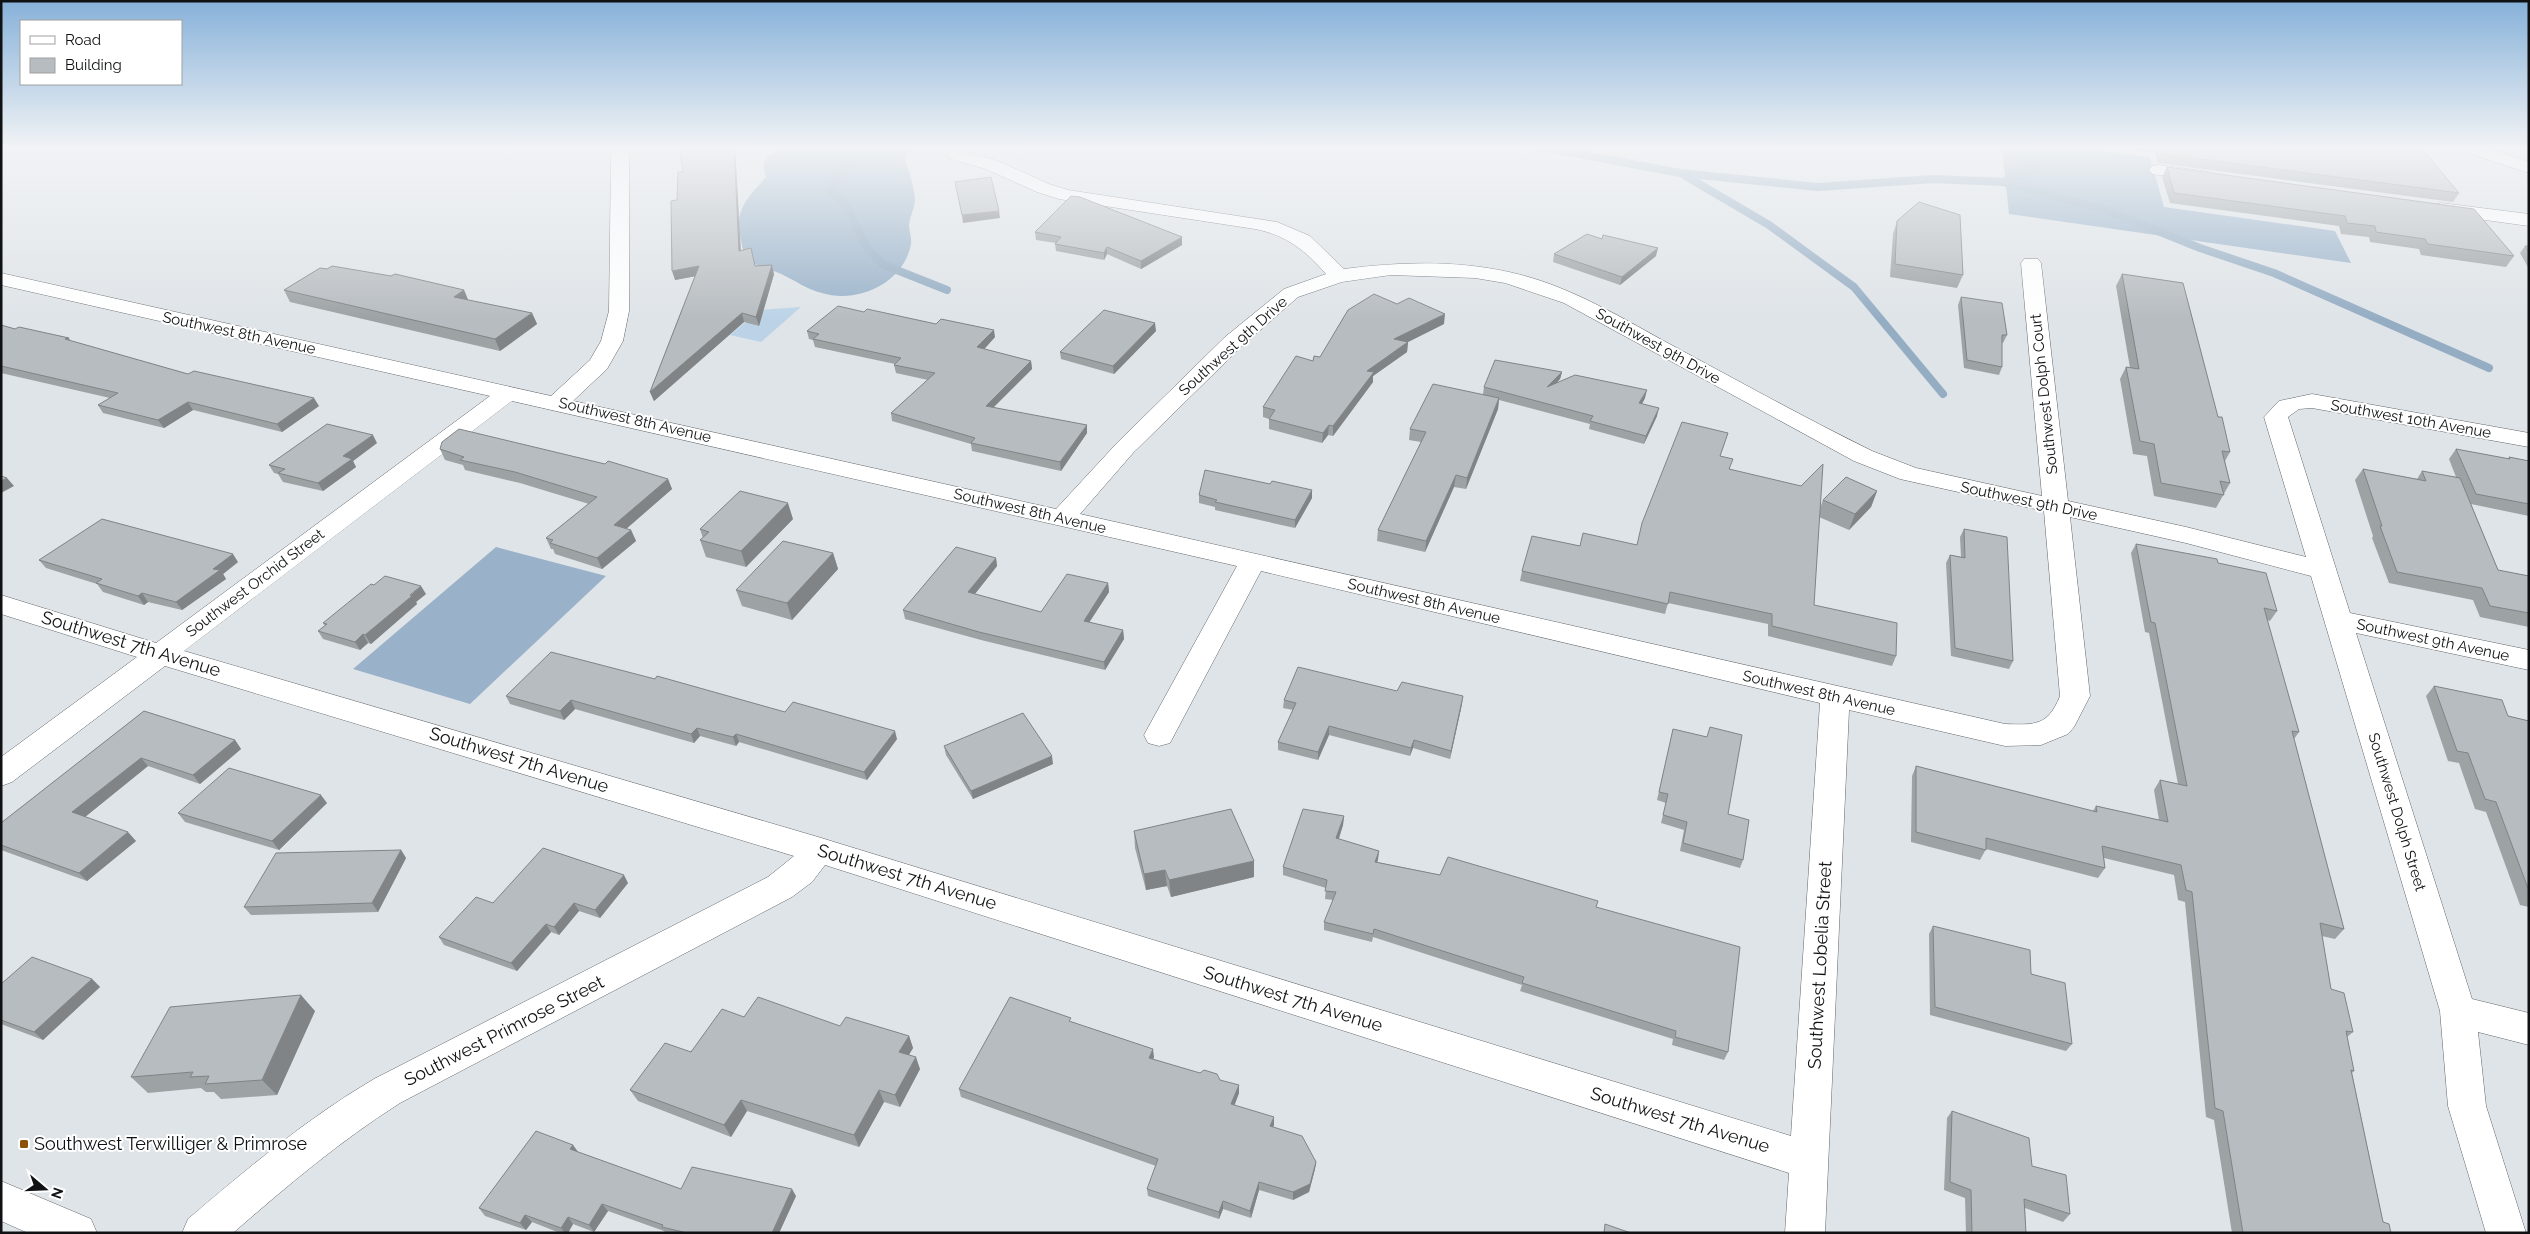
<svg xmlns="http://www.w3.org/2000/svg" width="2530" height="1234" font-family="Raleway,sans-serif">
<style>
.green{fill:#bcd3e7}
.forest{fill:#99b2c9}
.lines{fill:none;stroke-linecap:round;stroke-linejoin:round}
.stream{stroke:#94adc3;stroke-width:8}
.street-casing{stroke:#63676b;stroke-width:1}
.secondary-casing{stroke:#63676b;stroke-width:1}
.street{fill:#fff;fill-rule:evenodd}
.secondary{fill:#fff;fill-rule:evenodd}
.wall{fill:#9da2a5}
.shaded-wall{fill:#808486}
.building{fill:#b7bcc0;stroke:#808486}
.poi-dot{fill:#8a5205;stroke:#fff;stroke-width:2}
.labels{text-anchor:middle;stroke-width:4;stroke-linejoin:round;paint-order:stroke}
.street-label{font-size:15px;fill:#0f1112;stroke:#fff}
.near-street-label{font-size:18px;fill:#0f1112;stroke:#fff}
.near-poi-label{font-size:18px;fill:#0f1112;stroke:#fff;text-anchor:start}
</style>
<rect width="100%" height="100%" fill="#dfe4e8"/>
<!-- green -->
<path class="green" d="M801 307 761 342 730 335 760 310Z"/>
<!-- forest -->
<path class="forest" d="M784 147H912L905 158C908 170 914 186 915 199 915 207 910 216 909 225 909 231 912 238 911 244 904 283 858 304 822 293 809 290 799 283 787 277 775 269 757 269 747 258 743 254 742 245 741 240 733 210 748 198 766 177 760 156 767 156 784 147Z
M2002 147H2072L2150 157 2164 207 2335 231 2351 263 2009 214Z
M496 547 606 576 470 704 353 669Z"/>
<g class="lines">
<!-- stream -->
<path class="stream" d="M858 147 830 191 847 207 867 248 884 265 947 290
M1543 147 1680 173 1818 187 1933 179 2003 182 2108 211 2200 248 2274 273 2489 368
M1684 175 1769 225 1854 287 1943 394
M2003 182 2039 168 2029 155 2036 147"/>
<defs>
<path id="street" d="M613 147H631L629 158V311L623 341 607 369 573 401 1056 509 1117 443 1225 337 1284 289 1326 274C1305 250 1286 235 1255 229L1059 199 1037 192 986 169 951 159 948 155 951 151 957 150 998 161 1049 184 1068 190 1277 222 1310 236 1344 269C1399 262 1454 260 1509 272 1565 284 1615 314 1664 341 1733 378 1801 416 1872 451L1916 468 2042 496 2021 263 2024 259H2038L2041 263 2068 501 2186 527 2306 557 2264 417 2279 401 2312 394 2529 433V447L2312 408 2299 409 2288 417 2350 613 2529 650V670L2356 633 2472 999 2529 1013V1045L2478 1032 2486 1106 2526 1233H2486L2448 1106 2440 1011 2311 576 2186 543 2070 517 2090 696 2074 727 2068 734 2041 745 2005 746 1849 710 1825 1233H1785L1789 1173 825 865 812 882 792 897 400 1103C340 1141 287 1186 233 1233H182L188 1219C247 1169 306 1119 374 1079L768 877 794 856 165 666 12 782 1 786V757L137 657 1 614V595L156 643 490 396 1 285V273L551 396 590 360 601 341 609 311 611 158ZM1391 275 1475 278 1505 283 1564 303 1854 461 1900 479 2044 511 2060 696C2048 726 2035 725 2005 724L1080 514 1133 453 1241 347 1298 297 1342 282ZM512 401 1237 566 1144 735 1148 743 1159 746 1170 743 1261 571 1820 703 1791 1136 818 837 184 651Z
M2158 165 2203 171 2209 172 2212 176 2209 180 2203 181 2152 174 2149 170 2152 166Z
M2441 203 2529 214V226L2434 213 2432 209 2434 205Z"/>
<path id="secondary" d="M2459 147H2485L2529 162V173L2462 151Z
M1 1181 91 1219 97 1233H28L1 1221Z"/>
</defs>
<!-- street casing -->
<use href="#street" class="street-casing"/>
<!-- secondary casing -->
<use href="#secondary" class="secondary-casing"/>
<!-- street -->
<use href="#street" class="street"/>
<!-- secondary -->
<use href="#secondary" class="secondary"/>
</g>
<!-- wall -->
<path class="wall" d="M679 147H735L741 250 756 266 774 274 759 326 744 322 654 401 650 392 695 276 675 280 677 200 683 172Z
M2114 147H2388L2459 193 2453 202 2158 163 2155 152Z
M2167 167 2514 256 2506 267 2421 255 2419 249 2370 242 2369 237 2341 234 2339 226 2170 203 2162 177Z
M1897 221 1963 275 1957 288 1890 277 1893 234Z
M1035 232 1182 245 1141 269 1107 254 1104 260 1056 251 1055 244 1056 243 1036 240Z
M1602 239 1656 256 1620 285 1553 262 1554 254Z
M2525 246H2529V269L2520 253Z
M2122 274 2218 417 2230 452 2225 461 2230 483 2216 508 2154 496 2147 456 2133 454 2120 379 2126 367 2130 368 2116 286Z
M284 290H464L468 300 532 313 537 324 500 351 290 302Z
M1961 297 2007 335 2003 343H2002V367L1999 375 1964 368 1958 305Z
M864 312 995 337 984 349 1031 361 1032 369 993 407 1087 433 1061 471 972 451 971 444 892 421 891 413 928 380 896 373 894 365 895 364 815 347 813 340 809 339 807 331Z
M1444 324 1408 342 1407 352 1373 376V382L1333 436 1328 435 1322 443 1269 429V419L1263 417V407L1313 361 1320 357Z
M1 325 15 329 69 338 71 341 188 374 319 406 282 432 193 410 164 428 103 413 98 405 110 398 1 373Z
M1156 331 1114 374 1061 359 1060 352Z
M1562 372 1560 379 1557 382 1645 398 1642 404 1657 416 1644 444 1589 429 1590 424 1499 400 1498 409 1466 489 1454 487 1425 552 1377 541 1378 530 1421 442 1409 440 1410 429 1483 394 1484 387Z
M377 443 353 461 356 467 323 491 283 482 278 474 274 473 269 465Z
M1725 443 1720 456 1730 469 1820 508 1823 500 1877 491 1871 507 1849 530 1819 517 1814 605 1896 656 1892 666 1768 636V624L1668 603 1665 614 1520 581 1522 571 1580 546 1637 545Z
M440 449 668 479 672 489 626 529 631 530 636 541 602 569 555 554 553 549H551L546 538 589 504 520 483 465 470 463 465 445 460Z
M2456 449 2508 459 2509 457 2529 461V516L2471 504 2498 570 2529 576V627L2480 617 2473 600 2389 583 2372 538 2373 536 2355 480 2363 469 2417 479 2422 471 2456 477 2449 459Z
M1270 484 1312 490V498L1295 528 1215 510V507L1199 503V495Z
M793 519 746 567 706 557 700 540 703 538 700 529Z
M1964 529 2013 661 2009 669 1951 656 1946 563 1950 555 1961 557 1960 537Z
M2136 544 2218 563 2277 611 2270 621 2267 620 2299 732 2294 739 2344 929 2335 939 2322 936 2331 989 2353 1032 2347 1037 2354 1071 2352 1073 2383 1222 2391 1233H2232L2214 1120 2206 1117 2185 902 2178 900 2174 875 2104 858 2105 868 2098 878 1986 849 1980 860 1911 842 1912 776 1916 766 2093 811 2096 806 2159 820 2154 790 2160 780 2178 784 2149 633 2145 632 2131 553Z
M833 553 838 569 792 620 742 606 736 590Z
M996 558 997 566 975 594 1041 612 1108 583 1109 592 1089 622 1123 630 1124 639 1105 670 981 640 905 619 903 610Z
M39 560 238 562 223 574 226 579 182 610 148 602 144 605 103 592 97 584 46 568Z
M426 594 416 602 417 604 371 644 368 643 360 650 323 639 318 631 325 626 323 623Z
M2434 686 2508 716 2529 721V907L2520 905 2486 812 2475 809 2459 763 2448 761 2426 696Z
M1397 691 1462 704 1450 759 1413 748 1410 756 1329 735 1318 760 1278 750V742L1293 710 1283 708 1284 700Z
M506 696 785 712 897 739 867 780 739 742 736 746 700 736 694 743 575 709 564 720 510 704Z
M144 711 235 740 241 749 200 784 148 766 85 817 136 841 87 881 1 850V823Z
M1673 729 1728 814 1743 860 1740 868 1680 851 1684 830 1661 823 1666 803 1657 800Z
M944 746 1053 764 973 799 946 755Z
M327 803 279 850 185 822 178 813Z
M1344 816 1343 825 1339 839 1379 851 1377 862 1596 907 1728 1052 1724 1060 1672 1045 1673 1039 1520 991 1522 985 1373 937 1372 942 1324 930V922L1333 900 1325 899 1326 888 1283 875V867Z
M1134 831 1254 861V877L1171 897 1167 886 1146 890 1135 848Z
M401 850 406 858 378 912 251 915 244 907Z
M628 883 600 918 579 911 559 935 551 932 517 971 444 945 439 937 493 903Z
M1933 926 2031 974 2072 1044 2066 1051 1930 1015 1929 934Z
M92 979 100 987 43 1040 1 1024V984Z
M315 1011 277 1095 221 1099 214 1092H206L201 1088 148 1093 131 1077Z
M744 1017 840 1026 909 1036 913 1048 909 1055 920 1069 900 1107 884 1102 859 1147 747 1111 731 1137 638 1101 630 1090Z
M1071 1022 1154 1057 1153 1059 1220 1080 1239 1093 1234 1105 1274 1125 1273 1127 1316 1162 1315 1169 1309 1192 1293 1200 1259 1190 1251 1218 1223 1209 1219 1219 1148 1196 1147 1189 1156 1166 961 1097 959 1089Z
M1952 1111 2032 1166 2070 1214 2063 1222 2025 1208 2026 1233H1966L1965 1198 1944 1190 1947 1118Z
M573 1145 578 1152 681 1189 796 1196 779 1233H665L664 1231 608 1211 594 1232 573 1224 568 1233H560L532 1222 526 1230 485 1216 479 1208Z"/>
<!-- shaded-wall -->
<path class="shaded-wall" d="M734 147H735L741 259 739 251Z
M999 211 1000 218 963 223 962 215Z
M1182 237V245L1141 269V261Z
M1107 247V254L1104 260V253Z
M1658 248 1656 256 1620 285 1622 277Z
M772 265 774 274 759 326 756 317Z
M699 266 702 275 675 280 672 271Z
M464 290 469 302 454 297Z
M532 313 537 324 500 351 495 339Z
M742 313 744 322 654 401 650 392Z
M1445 314 1444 324 1408 342 1407 352 1373 376V382L1333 436V426L1367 371 1394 339Z
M1155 323 1156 331 1114 374 1113 366Z
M994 330 995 337 979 355 977 347Z
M1031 361 1032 369 987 414 986 406Z
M1562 372 1560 379 1546 395 1547 387Z
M1647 390 1645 398 1638 411 1639 403Z
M314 398 319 406 282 432 277 424Z
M1499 398 1498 409 1466 489 1467 478Z
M188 402 193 410 164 428 158 420Z
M1659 408 1657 416 1644 444 1646 436Z
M1087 425V433L1061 471 1060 462Z
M1329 425 1328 435 1322 443 1323 433Z
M373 435 377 443 353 461 356 467 323 491 318 483 343 456Z
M1456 475 1454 487 1425 552 1426 541Z
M7 478 14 486 1 493V481Z
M668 479 672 489 618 536 614 525Z
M1312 490V498L1295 528V520Z
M1877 491 1871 507 1849 530 1855 514Z
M788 503 793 519 746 567 741 551Z
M631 530 636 541 602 569 597 558Z
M833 553 838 569 792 620 787 603Z
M233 554 238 562 223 574 226 579 182 610 176 602 213 569Z
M996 558 997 566 970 600 968 592Z
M1108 583 1109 592 1085 629 1084 621Z
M421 586 426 594 416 602 417 604 371 644 365 635Z
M142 593 148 602 144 605 138 596Z
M1123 630 1124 639 1105 670 1104 662Z
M363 634 368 643 360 650 355 642Z
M1463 696 1462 704 1450 759 1451 751Z
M571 700 575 709 564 720 560 711Z
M1329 726V735L1318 760V752Z
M697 728 700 736 694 743 691 734Z
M895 731 897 739 867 780 864 772Z
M736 734 739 742 736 746 733 737Z
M235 740 241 749 200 784 193 775Z
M1414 740 1413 748 1410 756 1411 748Z
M1052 756 1053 764 973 799 971 791Z
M141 758 148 766 80 821 72 812Z
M321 795 327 803 279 850 272 841Z
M1344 816 1343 825 1336 846V838Z
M128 832 136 841 87 881 79 873Z
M401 850 406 858 378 912 372 903Z
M1379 851 1378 860 1374 870 1375 862Z
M1254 861V877L1171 897 1169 880Z
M1165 870 1167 886 1146 890 1144 874Z
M624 875 628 883 600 918 595 910Z
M574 903 579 911 559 935 554 927Z
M546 924 551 932 517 971 511 963Z
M92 979 100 987 43 1040 34 1032Z
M301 995 315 1011 277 1095 262 1080Z
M909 1036 913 1048 903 1064 899 1052Z
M1153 1049 1154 1057 1150 1066 1149 1058Z
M916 1057 920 1069 900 1107 895 1095Z
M1239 1085V1093L1232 1112 1231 1104Z
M879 1090 884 1102 859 1147 854 1135Z
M741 1100 747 1111 731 1137 724 1125Z
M1274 1117V1125L1270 1134V1126Z
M573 1145 578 1152 570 1149Z
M1316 1162 1315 1169 1309 1192 1293 1200V1192Z
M1259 1182V1190L1251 1218 1250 1211Z
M792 1189 796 1196 779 1233H772Z
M1223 1201V1209L1219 1219V1212Z
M602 1204 608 1211 594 1232 589 1225Z
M525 1215 532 1222 526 1230 520 1223Z
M568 1217 573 1224 568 1233H565L561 1228Z"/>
<!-- building -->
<path class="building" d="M679 147H734L739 251 751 248 755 266 772 265 756 317 742 313 650 392 699 266 672 271 671 201 677 200 678 172H683Z
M2160 147H2388L2423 150 2459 193 2162 154Z
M2167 167 2474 209 2514 256 2428 244 2425 239 2376 232 2375 226 2347 223 2345 216 2174 193Z
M991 177 999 211 962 215 955 182Z
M1071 196 1080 197 1182 237 1141 261 1107 247 1104 253 1055 244 1061 237 1035 232Z
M1919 202 1960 215 1963 275 1895 264 1897 221Z
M1587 234 1602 239 1603 235 1658 248 1622 277 1554 254Z
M2525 246H2529V252Z
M332 266 391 276 395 274 464 290 454 297 532 313 495 339 284 290 320 268 327 269Z
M2122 274 2183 283 2218 417H2222L2230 452 2222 451 2230 483 2220 481 2224 495 2161 483 2154 444 2140 441 2126 367 2139 369Z
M1374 294 1397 304 1409 298 1445 314 1394 339 1408 342 1367 371 1374 372 1333 426 1329 425 1323 433 1269 419 1275 410 1263 407 1296 356 1313 361 1314 356 1320 357 1348 310Z
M1961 297 2002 303 2007 335H2002V367L1967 360Z
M838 306 864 312 867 309 936 324 941 319 994 330 977 347 1031 361 986 406 1087 425 1060 462 971 443 975 438 891 413 935 373 894 365 901 358 813 339 819 334 807 331Z
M1104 310 1155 323 1113 366 1060 352Z
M1 325 15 329 19 327 69 338 65 339 188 374 194 371 314 398 277 424 188 402 158 420 98 405 118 393 1 366Z
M1495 360 1562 372 1547 387 1575 375 1647 390 1639 403 1659 408 1646 436 1590 421 1593 416 1484 387Z
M1433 384 1499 398 1467 478 1456 475 1426 541 1378 530 1426 432 1410 429Z
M1682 422 1728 433 1720 456 1733 459 1729 469 1801 486 1823 464 1814 605 1897 623 1896 656 1772 626V614L1670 592 1668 604 1522 571 1532 536 1580 546 1583 533 1637 545 1642 523Z
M327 424 373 435 343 456 352 459 318 483 278 473 285 469 269 465Z
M459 429 605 464 608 461 668 479 614 525 631 530 597 558 550 543 553 540 546 538 597 497 515 472 460 460 464 457 440 449 442 442Z
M2456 449 2510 459 2509 457 2529 461V504L2476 494Z
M2363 469 2426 481 2422 471 2460 478 2498 570 2529 576V613L2490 606 2482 588 2397 572 2380 526H2382Z
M1205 470 1270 484 1272 481 1312 490 1295 520 1215 502 1217 500 1199 495Z
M1 476 7 478 1 481Z
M1846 477 1877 491 1855 514 1823 500Z
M740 491 788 503 741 551 700 540 709 532 700 529Z
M102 519 233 554 213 569 220 570 176 602 142 593 138 596 96 583 102 579 39 560Z
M1964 529 2007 537 2013 661 1955 648 1950 555 1965 558Z
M783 541 833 553 787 603 736 590Z
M2136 544 2217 559 2218 563 2266 573 2277 611 2264 608 2299 732 2292 731 2344 929 2320 923 2331 989 2344 993 2353 1032 2346 1031 2354 1071 2351 1070 2383 1222 2389 1224 2391 1233H2243L2223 1111 2215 1108 2192 892 2186 890 2181 865 2102 846 2105 868 1986 838V850L1916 832V766L2097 812 2096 806 2168 822 2160 780 2187 786 2155 623 2151 622Z
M956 547 996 558 968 592 1041 612 1067 574 1108 583 1084 621 1123 630 1104 662 979 632 903 610Z
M385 576 421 586 410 595 412 596 365 635 363 634 355 642 318 631 327 624 323 623 371 584 374 585Z
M551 652 655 679 657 676 785 712 793 702 895 731 864 772 736 734 733 737 697 728 691 734 571 700 560 711 506 696Z
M1298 667 1397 691 1402 682 1463 696 1451 751 1414 740 1411 748 1329 726 1318 752 1278 742 1296 703 1284 700Z
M2434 686 2502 700 2508 716 2529 721V891L2496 802 2485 799 2468 753 2457 751Z
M144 711 235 740 193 775 141 758 72 812 128 832 79 873 1 845V823Z
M1023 713 1052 756 971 791 944 746Z
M1710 727 1742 735 1728 814 1749 820 1743 860 1683 843 1687 822 1663 815 1668 794 1659 792 1673 729 1707 737Z
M229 768 321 795 272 841 178 813Z
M1231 809 1254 861 1169 880 1165 870 1144 874 1134 831Z
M1303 809 1344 816 1336 838 1379 851 1375 862 1440 875 1448 857 1598 901 1596 907 1740 947 1728 1052 1675 1037 1676 1031 1522 983 1524 977 1374 929 1373 934 1324 922 1336 892 1325 891 1327 880 1283 867Z
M543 848 624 875 595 910 574 903 554 927 546 924 511 963 439 937 476 897 493 903Z
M401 850 372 903 244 907 276 853Z
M1933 926 2030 950 2031 974 2065 983 2072 1044 1935 1007Z
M32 957 92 979 34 1032 1 1020V984Z
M301 995 262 1080 205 1084 209 1076 190 1077 193 1072 131 1077 170 1007Z
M758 997 840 1026 846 1017 909 1036 899 1052 916 1057 895 1095 879 1090 854 1135 741 1100 724 1125 630 1090 665 1043 691 1052 722 1009 744 1017Z
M1010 997 1071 1018 1069 1021 1153 1049 1149 1058 1200 1073 1204 1070 1217 1074 1220 1080 1239 1085 1231 1104 1274 1117 1270 1126 1302 1136 1316 1162 1310 1184 1293 1192 1259 1182 1250 1211 1223 1201 1219 1212 1147 1189 1158 1159 959 1089Z
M1952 1111 2029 1138 2032 1166 2066 1175 2070 1214 2024 1199 2026 1233H1972L1971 1190 1950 1182Z
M536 1131 573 1145 570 1149 681 1189 692 1167 792 1189 772 1233H687L662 1227 663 1225 602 1204 589 1225 568 1217 561 1228 525 1215 520 1223 479 1208Z
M1605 1224 1631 1233H1604Z"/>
<!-- sky -->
<linearGradient id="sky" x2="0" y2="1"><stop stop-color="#86b1d9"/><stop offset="0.46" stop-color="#f1f3f5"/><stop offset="1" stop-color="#f1f3f5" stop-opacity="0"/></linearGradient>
<rect width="2530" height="320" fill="url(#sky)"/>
<!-- markers -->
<rect class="poi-dot" x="19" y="1139" width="10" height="10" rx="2.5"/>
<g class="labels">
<!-- street labels -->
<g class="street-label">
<text transform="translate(239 333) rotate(12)" y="5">Southwest 8th Avenue</text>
<text transform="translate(1233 346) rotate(-42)" y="5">Southwest 9th Drive</text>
<text transform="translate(1658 346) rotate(29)" y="5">Southwest 9th Drive</text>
<text transform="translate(2044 394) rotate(-96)" y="5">Southwest Dolph Court</text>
<text transform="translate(2411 419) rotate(10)" y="5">Southwest 10th Avenue</text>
<text transform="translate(635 420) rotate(13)" y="5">Southwest 8th Avenue</text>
<text transform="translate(2029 501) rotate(12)" y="5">Southwest 9th Drive</text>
<text transform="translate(1030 511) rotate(13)" y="5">Southwest 8th Avenue</text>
<text transform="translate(255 583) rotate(-37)" y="5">Southwest Orchid Street</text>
<text transform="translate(1424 601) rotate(13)" y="5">Southwest 8th Avenue</text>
<text transform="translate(2433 640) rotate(12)" y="5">Southwest 9th Avenue</text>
<text transform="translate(1819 693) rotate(13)" y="5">Southwest 8th Avenue</text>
<text transform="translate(2397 812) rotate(73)" y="5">Southwest Dolph Street</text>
</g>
<!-- near-street labels -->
<g class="near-street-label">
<text transform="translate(131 644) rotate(17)" y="6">Southwest 7th Avenue</text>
<text transform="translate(519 760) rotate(17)" y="6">Southwest 7th Avenue</text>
<text transform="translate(907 877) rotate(17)" y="6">Southwest 7th Avenue</text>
<text transform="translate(1820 965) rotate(-87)" y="6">Southwest Lobelia Street</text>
<text transform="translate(1293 999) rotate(17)" y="6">Southwest 7th Avenue</text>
<text transform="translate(504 1031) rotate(-27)" y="6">Southwest Primrose Street</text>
<text transform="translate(1680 1120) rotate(17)" y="6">Southwest 7th Avenue</text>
</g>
<!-- near-poi labels -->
<g class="near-poi-label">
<text x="34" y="1150">Southwest Terwilliger &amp; Primrose</text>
</g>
</g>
<!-- border -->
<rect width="2530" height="1234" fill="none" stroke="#0f1112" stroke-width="5"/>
<!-- legend -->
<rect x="20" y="20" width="162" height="65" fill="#ffffff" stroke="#9fa0a0"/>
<rect x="30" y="36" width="25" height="8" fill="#ffffff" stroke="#9fa0a0"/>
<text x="65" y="45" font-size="15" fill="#0f1112">Road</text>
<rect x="30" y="58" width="25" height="15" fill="#b7bcc0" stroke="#9fa0a0"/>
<text x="65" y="70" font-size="15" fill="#0f1112">Building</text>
<!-- north arrow -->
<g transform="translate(45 1189) rotate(109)" stroke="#ffffff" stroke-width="4" paint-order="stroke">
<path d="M0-4L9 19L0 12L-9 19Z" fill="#0f1112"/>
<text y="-8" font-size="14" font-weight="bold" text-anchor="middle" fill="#0f1112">N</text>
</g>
</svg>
